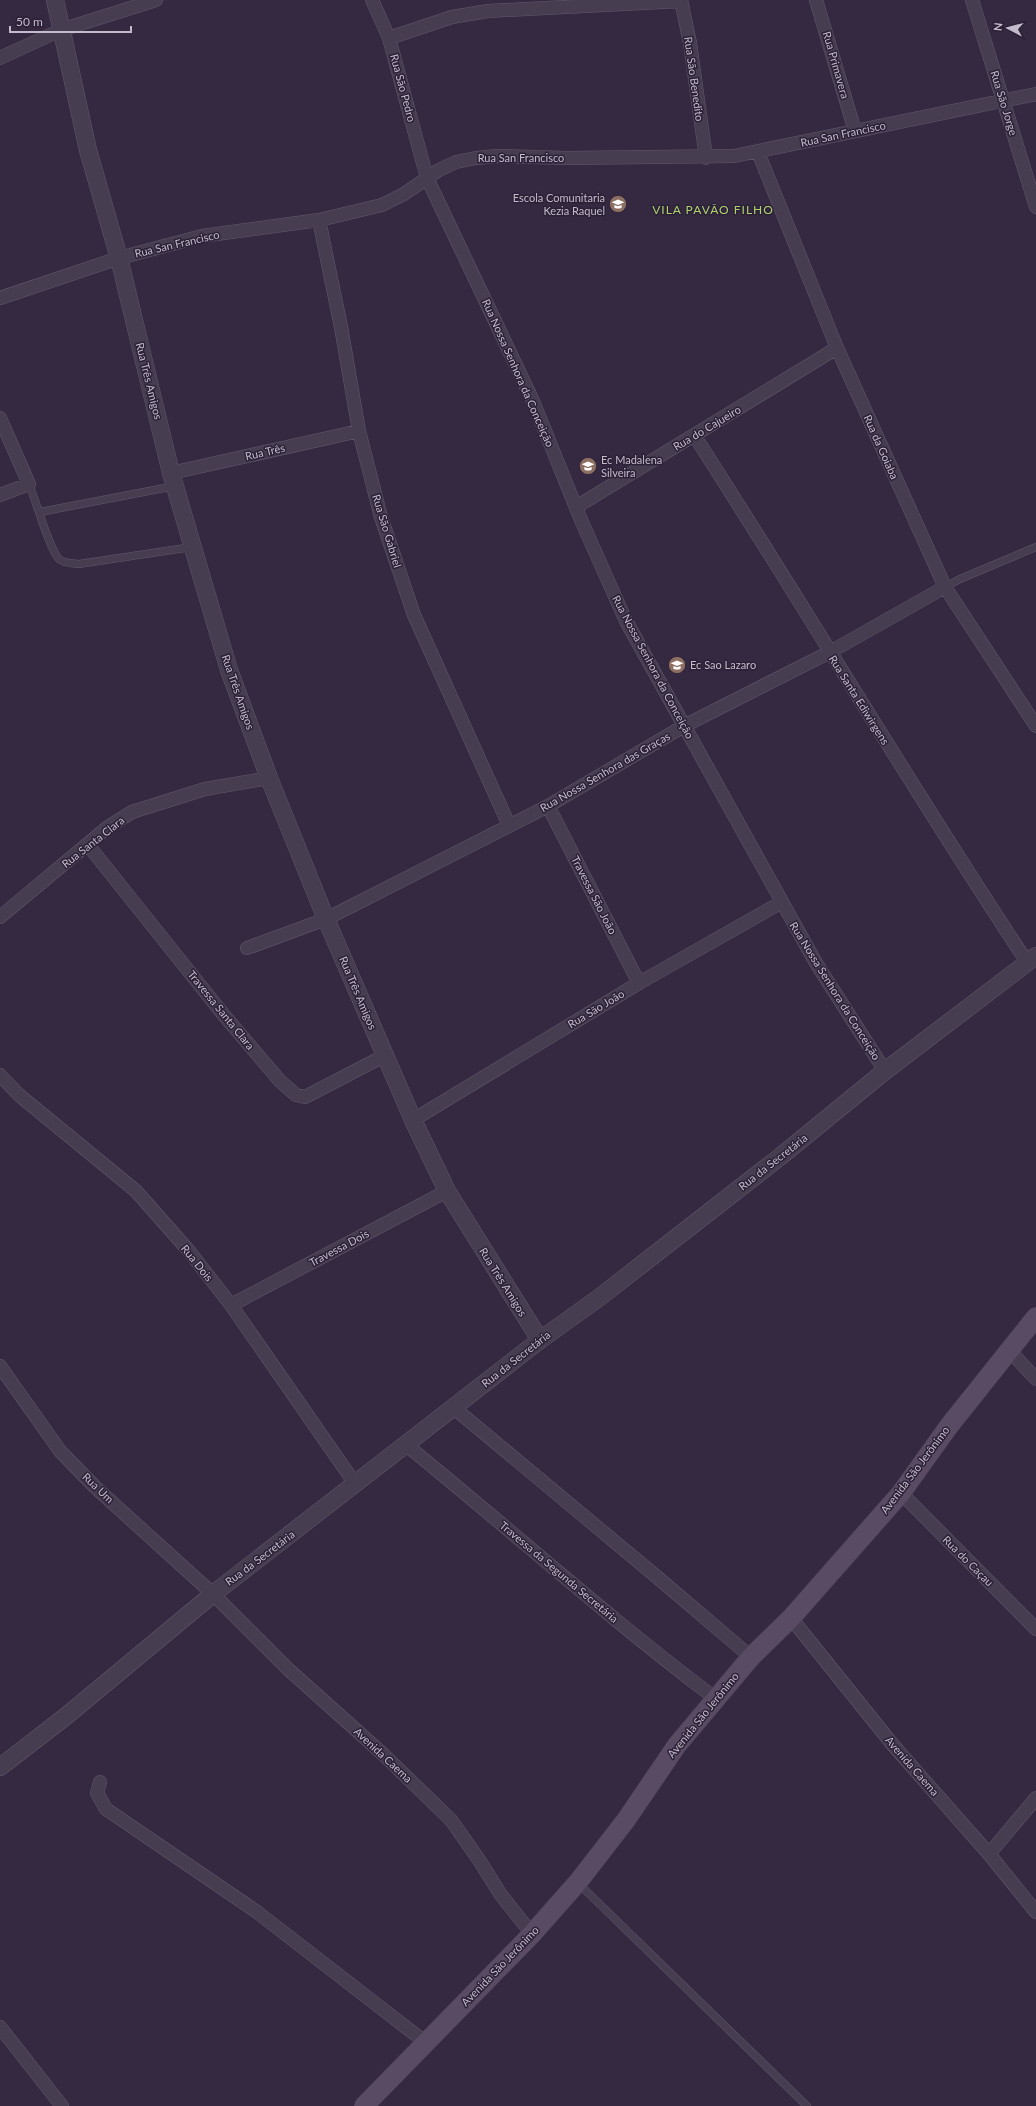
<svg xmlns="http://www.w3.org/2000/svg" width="1036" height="2106" font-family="Lato,sans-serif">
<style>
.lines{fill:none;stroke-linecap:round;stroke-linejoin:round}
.service-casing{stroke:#62586c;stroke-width:8}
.minor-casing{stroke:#62586c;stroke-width:14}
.tertiary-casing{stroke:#62586c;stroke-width:18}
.secondary-casing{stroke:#4d4358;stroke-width:20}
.service{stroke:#473d51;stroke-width:7}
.minor{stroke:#473d51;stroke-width:13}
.tertiary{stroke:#473d51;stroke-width:17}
.secondary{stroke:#594b64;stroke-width:19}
.labels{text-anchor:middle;stroke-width:3;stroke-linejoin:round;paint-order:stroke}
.street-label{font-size:11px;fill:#c3bacb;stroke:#2c2137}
.poi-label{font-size:11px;fill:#c3bacb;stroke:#2c2137;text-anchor:start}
.neighbourhood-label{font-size:12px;letter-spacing:1px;fill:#add16f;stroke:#2c2137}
</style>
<rect width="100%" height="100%" fill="#352841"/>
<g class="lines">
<defs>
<path id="service" d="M29 484C35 498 50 551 59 559 65 564 72 563 79 564L192 547
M40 512 175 486
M945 587 960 579 1036 547
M578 1883 807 2106"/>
<path id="minor" d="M372 0 389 38 427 178 533 401 581 520 626 621 816 963 885 1071
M681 0 690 43 706 158
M816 0 855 131
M972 0 1036 207
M389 38 452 17 488 11 681 1
M0 58 61 30 156 0
M758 152 837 348 945 587 1036 726
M319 220 341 327 359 431 381 517 414 615 509 825
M0 298 119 258 202 236 319 220 382 205 404 194 439 170 456 162 476 158 497 156 567 158 734 156 1036 94
M0 418 29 484 0 495
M694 435C807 610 912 789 1027 962
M171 473 359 431
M576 507 837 348
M548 806 639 983
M88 845 223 1014 280 1081 296 1095 305 1097 384 1056
M0 917 108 827 132 812 205 789 269 778
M247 948 326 919 548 806 684 726 830 652 945 587
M0 1075 19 1095 136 1191 189 1251 231 1305 356 1485
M413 1120 639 983 782 902
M231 1305 447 1191
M1009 1350 1036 1379
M0 1366 60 1451 95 1487 213 1594 288 1669 384 1755 451 1820 479 1860 501 1895 532 1934
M454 1408 657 1577 751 1657
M405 1444C509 1528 608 1618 715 1698
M901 1493 1036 1629
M791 1618 893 1745 989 1854 1036 1912
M100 1782 97 1793 106 1809 257 1912 425 2042
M989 1854 1036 1798
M0 2027 62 2106"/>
<path id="tertiary" d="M55 0 88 150 119 258 171 473 229 670 269 778 326 919 413 1120 447 1191 540 1340
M0 1767 65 1717 213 1594 540 1340 600 1297 781 1156 885 1071 1036 956"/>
<path id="secondary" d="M364 2106 532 1934 578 1882 626 1820 677 1745 751 1657 791 1618 901 1493 949 1426 1036 1317"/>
</defs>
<!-- service casing -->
<use href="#service" class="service-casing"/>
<!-- minor casing -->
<use href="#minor" class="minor-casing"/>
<!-- tertiary casing -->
<use href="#tertiary" class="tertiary-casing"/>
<!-- secondary casing -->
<use href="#secondary" class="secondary-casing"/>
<!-- service -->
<use href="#service" class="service"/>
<!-- minor -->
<use href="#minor" class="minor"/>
<!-- tertiary -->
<use href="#tertiary" class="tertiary"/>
<!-- secondary -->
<use href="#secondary" class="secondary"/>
</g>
<!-- icons -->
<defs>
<symbol id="school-disc" viewBox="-11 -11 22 22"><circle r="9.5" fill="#8d6e63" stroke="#2c2137"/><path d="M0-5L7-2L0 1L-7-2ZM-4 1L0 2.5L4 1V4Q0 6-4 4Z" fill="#fff"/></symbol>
</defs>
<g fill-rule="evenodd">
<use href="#school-disc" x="608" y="194" width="20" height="20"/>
<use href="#school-disc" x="578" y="456" width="20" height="20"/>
<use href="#school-disc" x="667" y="655" width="20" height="20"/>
</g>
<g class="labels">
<!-- street labels -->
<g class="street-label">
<text transform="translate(836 65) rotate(74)" y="4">Rua Primavera</text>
<text transform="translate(694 79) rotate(82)" y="4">Rua São Benedito</text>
<text transform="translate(403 88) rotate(75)" y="4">Rua São Pedro</text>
<text transform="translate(1004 103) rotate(73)" y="4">Rua São Jorge</text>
<text transform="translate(843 134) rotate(-12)" y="4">Rua San Francisco</text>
<text x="521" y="162">Rua San Francisco</text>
<text transform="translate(177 244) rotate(-13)" y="4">Rua San Francisco</text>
<text transform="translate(518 373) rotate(66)" y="4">Rua Nossa Senhora da Conceição</text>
<text transform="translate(149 381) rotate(76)" y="4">Rua Três Amigos</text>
<text transform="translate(707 428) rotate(-31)" y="4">Rua do Cajueiro</text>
<text transform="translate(881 447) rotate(66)" y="4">Rua da Goiaba</text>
<text transform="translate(265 452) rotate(-13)" y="4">Rua Três</text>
<text transform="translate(387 531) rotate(73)" y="4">Rua São Gabriel</text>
<text transform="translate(653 667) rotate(62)" y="4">Rua Nossa Senhora da Conceição</text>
<text transform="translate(238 692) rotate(71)" y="4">Rua Três Amigos</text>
<text transform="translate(859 700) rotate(58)" y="4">Rua Santa Ediwirgens</text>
<text transform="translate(605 772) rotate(-30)" y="4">Rua Nossa Senhora das Graças</text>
<text transform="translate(93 842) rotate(-38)" y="4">Rua Santa Clara</text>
<text transform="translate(594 895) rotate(63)" y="4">Travessa São João</text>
<text transform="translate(835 991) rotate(58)" y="4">Rua Nossa Senhora da Conceição</text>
<text transform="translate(358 993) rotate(67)" y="4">Rua Três Amigos</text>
<text transform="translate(596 1009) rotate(-31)" y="4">Rua São João</text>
<text transform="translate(221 1010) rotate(51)" y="4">Travessa Santa Clara</text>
<text transform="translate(773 1162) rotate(-38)" y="4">Rua da Secretária</text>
<text transform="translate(339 1248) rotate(-28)" y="4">Travessa Dois</text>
<text transform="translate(197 1263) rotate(51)" y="4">Rua Dois</text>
<text transform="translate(503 1282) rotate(58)" y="4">Rua Três Amigos</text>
<text transform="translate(516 1359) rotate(-38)" y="4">Rua da Secretária</text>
<text transform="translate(915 1470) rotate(-53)" y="4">Avenida São Jerônimo</text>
<text transform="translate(98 1488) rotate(44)" y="4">Rua Um</text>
<text transform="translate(260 1558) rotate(-37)" y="4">Rua da Secretária</text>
<text transform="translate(968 1561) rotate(45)" y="4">Rua do Caçau</text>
<text transform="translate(559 1572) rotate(40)" y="4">Travessa da Segunda Secretária</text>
<text transform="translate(703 1715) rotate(-51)" y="4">Avenida São Jerônimo</text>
<text transform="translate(383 1755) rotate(43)" y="4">Avenida Caema</text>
<text transform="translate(912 1766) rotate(49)" y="4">Avenida Caema</text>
<text transform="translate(500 1966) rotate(-46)" y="4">Avenida São Jerônimo</text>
</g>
<!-- poi labels -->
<g class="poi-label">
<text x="605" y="202" text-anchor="end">Escola Comunitaria<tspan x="605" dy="13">Kezia Raquel</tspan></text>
<text x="601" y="464">Ec Madalena<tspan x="601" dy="13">Silveira</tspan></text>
<text x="690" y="669">Ec Sao Lazaro</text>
</g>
<!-- neighbourhood labels -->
<g class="neighbourhood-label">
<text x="713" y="214">VILA PAVÃO FILHO</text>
</g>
</g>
<!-- north arrow -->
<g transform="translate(1008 28) rotate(277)" stroke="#2c2137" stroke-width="3" paint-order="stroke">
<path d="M0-3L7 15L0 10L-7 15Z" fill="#c3bacb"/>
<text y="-6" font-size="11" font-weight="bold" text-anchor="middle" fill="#c3bacb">N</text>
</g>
<!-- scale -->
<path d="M10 26v6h121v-6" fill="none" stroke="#c3bacb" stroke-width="2"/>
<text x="16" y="26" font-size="12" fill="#c3bacb" stroke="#2c2137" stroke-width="3" paint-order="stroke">50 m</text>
</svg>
